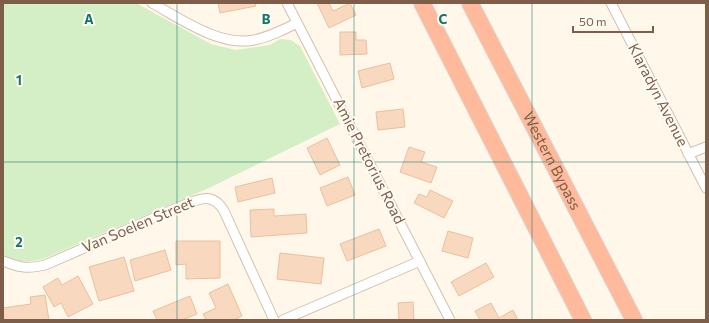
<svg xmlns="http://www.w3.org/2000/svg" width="709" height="323" font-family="Commissioner,sans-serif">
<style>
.green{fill:#d4efc5}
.building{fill:#f8d8be;stroke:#ecbf9c}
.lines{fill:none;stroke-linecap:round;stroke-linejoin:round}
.street-casing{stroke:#d4c0ad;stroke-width:11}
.highway-casing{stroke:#ddd5cf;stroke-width:18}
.street{stroke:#fff;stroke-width:9}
.highway{stroke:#ffba9b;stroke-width:16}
.grid{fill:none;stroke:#0f766e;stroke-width:1;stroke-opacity:0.55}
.labels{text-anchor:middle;stroke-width:4;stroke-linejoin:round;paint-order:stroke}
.street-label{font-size:15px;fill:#7e5e48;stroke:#fffbf3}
.grid-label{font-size:13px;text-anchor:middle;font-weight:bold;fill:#0f766e;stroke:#fffbf3;stroke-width:4;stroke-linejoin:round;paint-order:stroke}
</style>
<rect width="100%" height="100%" fill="#fff8ea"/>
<!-- green -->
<path class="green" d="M3 3H136L211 44 236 50 270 45 280 39 291 40 300 46 340 124 209 188 43 259C24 263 20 262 3 255Z"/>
<!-- building -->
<path class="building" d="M218 3H255L256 6 220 13Z
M317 3H329L333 11 350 3 356 15 329 28Z
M340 32H356V40H366L367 54 340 55Z
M390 63 394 79 362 88 358 71Z
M403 109 405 127 378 130 376 112Z
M327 138 340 165 320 175 307 148Z
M409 147 425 152 421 162 437 167 431 183 400 172Z
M348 177 355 195 327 206 320 188Z
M272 178 275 193 238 202 235 187Z
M430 190 453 201 444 218 414 203 419 194 427 197Z
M274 209V216L306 214 307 233 251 237 250 210Z
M379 229 386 246 347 261 340 244Z
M448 231 473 238 468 258 442 251Z
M176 241H220V278L186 279V264L176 265Z
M165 250 171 270 135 281 130 260Z
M280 253 324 258 321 284 277 279Z
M124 257 134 291 99 301 89 267Z
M486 263 494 277 459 296 451 282Z
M78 276 93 304 68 317 61 303 54 307 43 287 58 278 62 285Z
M228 284 242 316 234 320H206L203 314 216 308 209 293Z
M45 295 49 320H4L3 308 31 304 30 297Z
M190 296 197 314 182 320H157L153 311Z
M413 302 414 320H399L398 303Z
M491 303 499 318 513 310 518 320H480L475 311Z"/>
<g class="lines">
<defs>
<path id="street" d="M152 3C181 19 220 47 254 40 269 37 283 30 297 23
M287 3 450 320
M611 3 706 188
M688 154 706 147
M3 261C21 268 27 269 45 265L179 207C197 200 212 190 224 211L274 320
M283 320 420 261"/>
<g id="highway">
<path d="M422 3 583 320"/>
<path id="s1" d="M470 3 634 320"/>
</g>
</defs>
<!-- street casing -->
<use href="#street" class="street-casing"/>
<!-- highway casing -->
<use href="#highway" class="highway-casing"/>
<!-- street -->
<use href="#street" class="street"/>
<!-- highway -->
<use href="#highway" class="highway"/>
</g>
<!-- grid -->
<path class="grid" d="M177 3V320M354 3V320M532 3V320M3 162H706"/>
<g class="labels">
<!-- street labels -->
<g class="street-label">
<text transform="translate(658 95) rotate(63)" y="5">Klaradyn Avenue</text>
<text transform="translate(369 161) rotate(63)" y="5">Amie Pretorius Road</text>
<text dy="5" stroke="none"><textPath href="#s1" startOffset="178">Western Bypass</textPath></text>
<text transform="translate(138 225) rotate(-23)" y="5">Van Soelen Street</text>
</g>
</g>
<g class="grid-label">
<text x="89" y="24">A</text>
<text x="266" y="24">B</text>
<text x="443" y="24">C</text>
<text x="19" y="85">1</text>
<text x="19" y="247">2</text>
</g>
<!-- border -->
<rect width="709" height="323" fill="none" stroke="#7e5e48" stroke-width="8"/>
<!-- scale -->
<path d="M573 26v6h80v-6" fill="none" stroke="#7e5e48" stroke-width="2"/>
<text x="579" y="26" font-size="12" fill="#7e5e48" stroke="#fffbf3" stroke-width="3" paint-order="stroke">50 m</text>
</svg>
